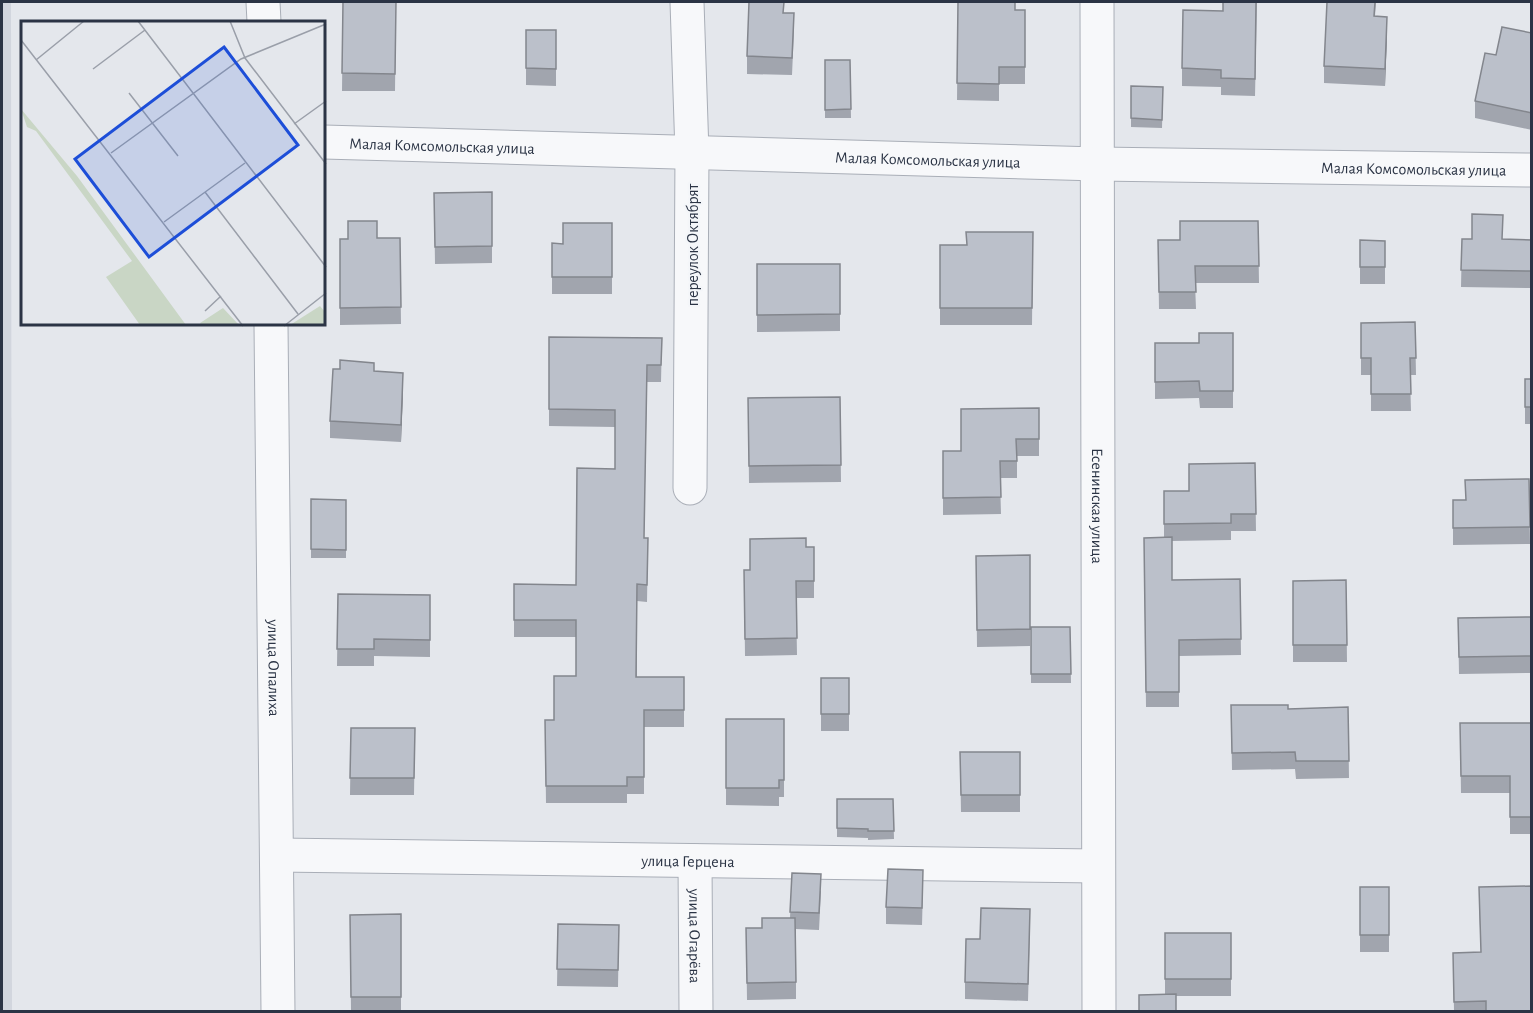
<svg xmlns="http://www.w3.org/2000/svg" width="1533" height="1013" font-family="'Alegreya Sans',sans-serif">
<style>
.built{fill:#d2d6de}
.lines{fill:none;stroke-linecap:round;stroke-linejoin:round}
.minor-casing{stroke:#a9aeb7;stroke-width:35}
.minor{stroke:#f7f8fa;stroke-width:33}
.wall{fill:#a1a5ae}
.shaded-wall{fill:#83868d}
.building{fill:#bbc0ca;stroke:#83868d;stroke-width:1.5}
.labels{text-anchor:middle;stroke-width:4.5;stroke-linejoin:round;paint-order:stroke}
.street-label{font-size:16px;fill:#2b3445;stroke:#f4f6f9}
.inset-road{fill:none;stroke:#9a9fa9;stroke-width:1.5}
.view{fill:#1d4ed8;fill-opacity:0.15;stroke:#1d4ed8;stroke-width:3}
.inset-edge{fill:none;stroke:#2b3445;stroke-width:3}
</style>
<rect width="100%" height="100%" fill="#e4e7ec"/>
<!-- built -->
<path class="built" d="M2 2H11L12 1012 2 1011Z"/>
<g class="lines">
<defs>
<g id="minor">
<path d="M263 2 264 22"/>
<path d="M687 2 692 153 690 488"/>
<path id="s1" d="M1097 2 1099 1012"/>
<path id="s2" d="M324 142 1098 164 1532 170"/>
<path id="s3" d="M271 324 278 1012"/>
<path id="s4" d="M277 855 1098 866"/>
<path id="s5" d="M695 861 696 1012"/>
</g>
</defs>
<!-- minor casing -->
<use href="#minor" class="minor-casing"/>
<!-- minor -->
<use href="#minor" class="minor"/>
</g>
<!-- wall -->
<path class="wall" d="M343 2H396L395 91H342Z
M958 2 1015 10H1025V84H999V101L957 100Z
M1257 2 1255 96 1221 95V87L1182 86V68L1223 11Z
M1376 2 1375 16 1387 34 1385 86 1324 83V66Z
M526 30H556V86L526 85Z
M794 30 792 75 747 74V56Z
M1532 33V130L1475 118V101L1496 55Z
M825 60H850L851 118H825Z
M1131 86 1163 87 1162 128 1131 127Z
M492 192V263L435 264 434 193Z
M1258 221 1259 283H1195L1196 309H1159L1158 240H1180Z
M612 223V294H552V243L563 244Z
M1033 232 1032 325H940V245H966Z
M377 238H400L401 324 340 325V239Z
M1462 239 1532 240V288L1461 287Z
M1360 240 1385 241V284H1360Z
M757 264H840V331L757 332Z
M1415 322 1416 375H1410L1411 411H1371V375H1361V323Z
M1233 333V408H1200L1199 398 1155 399V343H1199Z
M549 337 662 338 661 382H647L644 538H648L647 602 637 601V677H684V727H644V794H627V803H546L545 720H554L576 676V637H514V584L576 585 615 469V427L549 426Z
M374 371 403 390 401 442 330 438V421Z
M1525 379H1532V424H1525Z
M840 397 841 482 749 483 748 398Z
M1039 408V456H1017V478H1000L1001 514 943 515V451H961Z
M1255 463 1256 531H1231V540L1172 541V580L1240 579 1241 655 1179 656V707H1146L1144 538 1164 537V491H1189Z
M1529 479 1530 544 1453 545V500H1465Z
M311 499 346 500V558H311Z
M806 547H814V598H796L797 655 745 656 744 570H750Z
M1030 555V646L977 647 976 556Z
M1346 580 1347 662H1293V581Z
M338 594 430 595V657L374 656V666H337Z
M1532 617V673L1459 674 1458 618Z
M1031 627H1070L1071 683H1031Z
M821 678H849V731H821Z
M1231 705 1288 709 1348 707 1349 778 1296 779 1295 769 1232 770Z
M726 719H784V797H779V806L726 805Z
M1460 723H1532V834H1510V793H1461Z
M351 728H415L414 795H350Z
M960 752H1020V812H961Z
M837 799H893L894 839 868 840V838L837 837Z
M792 873 821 891 819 930 796 929V999L747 1000 746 928H762L790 918Z
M923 887 922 925 886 924V907Z
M1360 887H1389V952H1360Z
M1479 904 1532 1011H1454L1453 953 1481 952Z
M401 914V1011H351L350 915Z
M558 924 619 925 618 987 557 986Z
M1030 926 1028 1001 965 999V982L980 939Z
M1165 933H1231V996H1176L1165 994Z"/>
<!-- shaded-wall -->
<path class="shaded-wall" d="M1387 17V34L1385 86V69Z
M403 373V390L401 442V425Z"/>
<!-- building -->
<path class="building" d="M343 2H396L395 74 342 73Z
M749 2H784L783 13H794L792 58 747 56Z
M958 2H1015V10H1025V67H999V84L957 83Z
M1223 2H1256L1255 79 1221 78V70L1182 68 1183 10 1223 11Z
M1327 2H1375L1374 16 1387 17 1385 69 1324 66Z
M1502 27 1532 33V113L1475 101 1485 53 1496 55Z
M526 30H556V69L526 68Z
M825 60H850L851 109 825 110Z
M1131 86 1163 87 1162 120 1131 118Z
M492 192V246L435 247 434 193Z
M1472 214 1503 215 1502 239 1532 240V271L1461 270 1462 239H1472Z
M348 221H377V238H400L401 307 340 308V239H348Z
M1180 221H1258L1259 266H1195L1196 292H1159L1158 240H1180Z
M563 223H612V277H552V243L563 244Z
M966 232H1033L1032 308H940V245H967Z
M1360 240 1385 241V267H1360Z
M757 264H840V314L757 315Z
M1415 322 1416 358H1410L1411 394H1371V358H1361V323Z
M1199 333H1233V391H1200L1199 381 1155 382V343H1199Z
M549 337 662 338 661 365H647L644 538H648L647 585 637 584 636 677H684V710H644V777H627V786H546L545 720H554V676H576V620H514V584L576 585 577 468 615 469V410L549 409Z
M340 360 374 363V371L403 373 401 425 330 421 333 369H340Z
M1525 379H1532V407H1525Z
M840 397 841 465 749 466 748 398Z
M1039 408V439H1016L1017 461H1000L1001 497 943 498V451H961V409Z
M1255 463 1256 514H1231V523L1164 524V491H1189V464Z
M1529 479 1530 527 1453 528V500H1466L1465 480Z
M311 499 346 500V550L311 549Z
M1172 537V580L1240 579 1241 639 1179 640V692H1146L1144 538Z
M806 538V547H814V581H796L797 638 745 639 744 570H750V539Z
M1030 555V629L977 630 976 556Z
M1346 580 1347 645H1293V581Z
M338 594 430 595V640L374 639V649H337Z
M1532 617V656L1459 657 1458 618Z
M1031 627H1070L1071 674H1031Z
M821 678H849V714H821Z
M1231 705H1288V709L1348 707 1349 761H1296L1295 752 1232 753Z
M726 719H784V780H779V788H726Z
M1460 723H1532V817H1510V776H1461Z
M351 728H415L414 778H350Z
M960 752H1020V795H961Z
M837 799H893L894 831H868V829L837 828Z
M888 869 923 870 922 908 886 907Z
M792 873 821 874 819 913 790 912Z
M1532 886V1011H1486V1001L1454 1002 1453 953 1481 952 1479 887Z
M1360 887H1389V935H1360Z
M981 908 1030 909 1028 984 965 982 966 939H980Z
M401 914V997H351L350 915Z
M762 918H795L796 982 747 983 746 928H762Z
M558 924 619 925 618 970 557 969Z
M1165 933H1231V979H1165Z
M1176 994V1011H1139V995Z"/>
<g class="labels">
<!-- street labels -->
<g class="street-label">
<text dy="6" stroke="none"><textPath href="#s2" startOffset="118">Малая Комсомольская улица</textPath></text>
<text dy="6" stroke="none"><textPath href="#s2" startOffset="604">Малая Комсомольская улица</textPath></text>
<text dy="6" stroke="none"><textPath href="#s2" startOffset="1090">Малая Комсомольская улица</textPath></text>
<text transform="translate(692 245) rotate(-90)" y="6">переулок Октябрят</text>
<text dy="6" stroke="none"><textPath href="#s1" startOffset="504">Есенинская улица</textPath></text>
<text dy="6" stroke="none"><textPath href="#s3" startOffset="344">улица Опалиха</textPath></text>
<text dy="6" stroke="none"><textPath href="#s4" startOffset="411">улица Герцена</textPath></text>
<text dy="6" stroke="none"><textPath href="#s5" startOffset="75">улица Огарёва</textPath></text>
</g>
</g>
<!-- overview -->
<g transform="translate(21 21)">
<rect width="304" height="304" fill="#e4e7ec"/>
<path d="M0 88 56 155 165 304H119L85 256 111 240 15 110 6 106ZM299 285 304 291V304H269ZM202 287 218 304H180L179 302Z" fill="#c9d6c5"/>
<path class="inset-road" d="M117 0 305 246M209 0 224 37 305 143M0 19 222 305M15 39 63 0M72 48 124 9M108 72 157 135M273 103 305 80M90 132 220 38 305 3M184 171 277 293M143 201 224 142M184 290 200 275M263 305 305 272"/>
<path class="view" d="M203 26 277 124 128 236 54 138Z"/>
<rect width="304" height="304" class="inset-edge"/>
</g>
<!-- border -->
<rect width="1533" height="1013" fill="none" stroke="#2b3445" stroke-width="6"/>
</svg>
